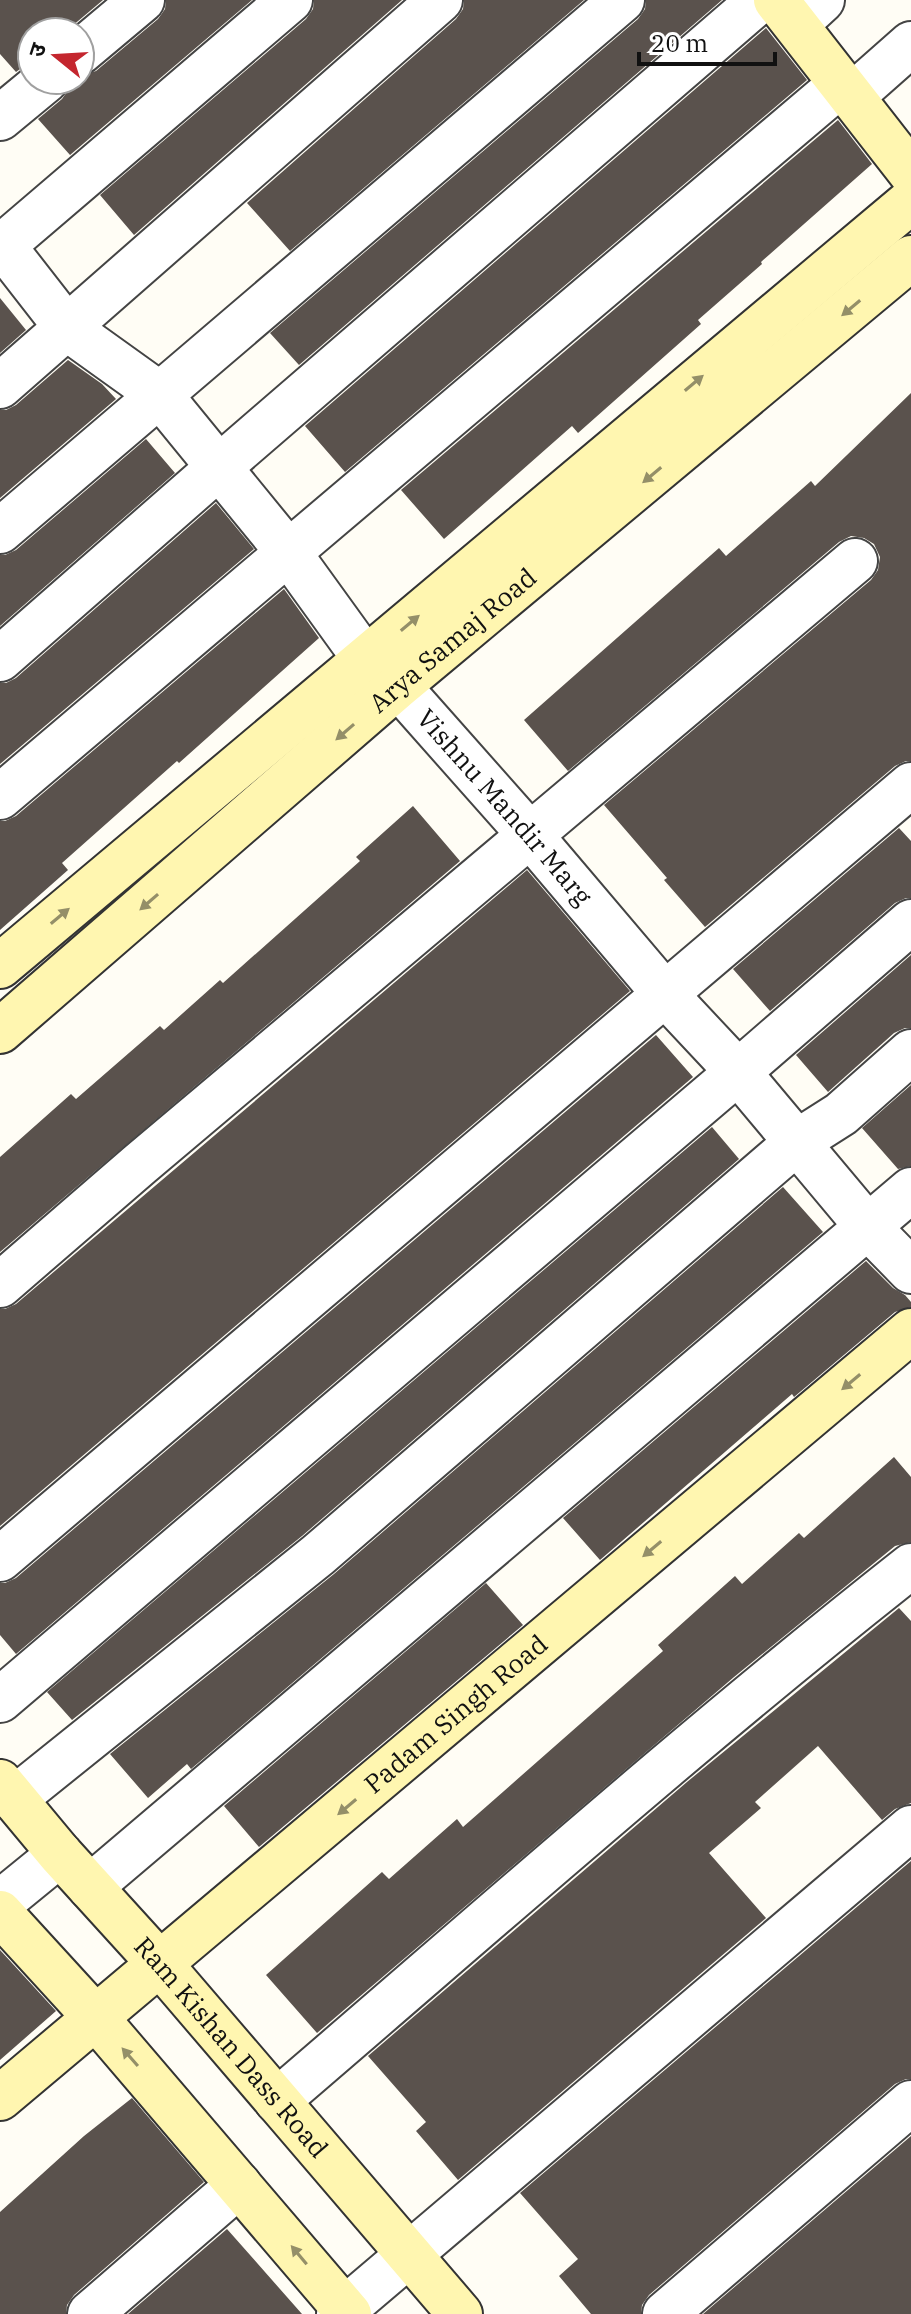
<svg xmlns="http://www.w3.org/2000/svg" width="911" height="2314" font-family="'IBM Plex Serif','Noto Sans Devanagari',serif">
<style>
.building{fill:#5a524d}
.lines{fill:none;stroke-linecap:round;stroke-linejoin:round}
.street-casing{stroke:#444;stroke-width:48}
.secondary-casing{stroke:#333;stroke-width:48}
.street{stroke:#fff;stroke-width:44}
.secondary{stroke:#fff6b0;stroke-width:44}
.oneway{fill:#948f68}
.labels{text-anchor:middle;stroke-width:8;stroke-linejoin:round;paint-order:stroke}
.street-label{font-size:26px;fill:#111;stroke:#fff}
</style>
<rect width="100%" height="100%" fill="#fffdf5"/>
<!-- building -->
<path class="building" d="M0 0H103L65 32H32V60L16 72 0 54Z
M166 0H252L70 155 38 119 62 99 69 89 70 80H80V76L96 71 158 19 165 9Z
M314 0H402L134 235 100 195 306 19 313 9Z
M464 0H584L290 251 247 203 456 19 463 9Z
M646 0H722L299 365 270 333 638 19 645 9Z
M766 28 807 80 345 472 305 426Z
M838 120 872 164 761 262 762 264 698 320 701 324 578 433 572 426 444 539 401 490Z
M0 298 26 330 0 353Z
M68 360 102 384 116 399 0 498V410H6L16 405Z
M911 393V761H906L895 766 705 927 664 880 667 878 604 805 871 580 878 570 880 557 874 544 864 538 851 536 839 542 568 771 524 720 719 548 726 556 811 481 815 486Z
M146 439 175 473 0 626V555H5L16 550Z
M216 503 254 549 0 764V683H6L16 678Z
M284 589 319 638 179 763 177 761 62 863 68 870 0 930V821H5L16 816Z
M413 806 460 861 0 1252V1157L71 1094 76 1099 160 1026 164 1030 220 980 223 983 360 861 356 857Z
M899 828 911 841V898H906L895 903 770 1011 733 969Z
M527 870 630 991 0 1526V1309H5L16 1304Z
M911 955V1028H905L894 1033 828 1092 796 1055Z
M656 1035 693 1077 16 1654 0 1635V1583H5L16 1578Z
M911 1085V1166L898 1169 862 1128Z
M712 1127 739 1159 302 1536 72 1720 47 1692Z
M783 1187 823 1232 191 1769 187 1764 148 1798 110 1754 334 1574Z
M866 1261 893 1288 905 1295 911 1302V1307L895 1312 794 1397 792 1394 600 1560 563 1518Z
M894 1457 911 1477V1542L895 1546 734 1677 317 2033 266 1975 382 1872 389 1879 457 1819 463 1827 663 1651 658 1645 735 1576 742 1584 799 1533 804 1538Z
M486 1583 523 1625 259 1847 224 1806Z
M899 1608 911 1621V1803L895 1809 882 1820 818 1746 755 1802 761 1808 709 1853 766 1918 458 2180 416 2131 426 2122 368 2056 687 1782Z
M911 1861V2079H906L895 2084 649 2295 642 2305 641 2314H591L559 2276 578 2259 520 2193Z
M0 1950 56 2011 0 2060Z
M132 2098 204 2182 74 2295 67 2305 66 2314H0V2212L84 2136Z
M911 2136V2314H703Z
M227 2229 302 2314H128Z"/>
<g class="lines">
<defs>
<g id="street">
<path d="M796 24 822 0"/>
<path d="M80 52 142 0"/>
<path d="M851 97 911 44"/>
<path d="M0 118 46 80"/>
<path id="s1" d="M0 242 67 328 159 394 288 552 366 660 398 686 530 835 664 993 738 1072 867 1226 911 1271"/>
<path d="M0 248 290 0"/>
<path d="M0 386 440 0"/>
<path d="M0 531 622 0"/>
<path d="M0 659 218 468 760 0"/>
<path d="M0 797 841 84"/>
<path d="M0 1285 140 1164 855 561"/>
<path d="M0 1559 911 785"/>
<path d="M0 1700 738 1072 911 922"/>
<path d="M14 1799 318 1555 797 1142 841 1114 911 1052"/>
<path d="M90 1887 911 1190"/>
<path d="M0 1903 60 1854"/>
<path d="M277 2101C487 1921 694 1737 911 1566"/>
<path d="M90 2314 239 2185"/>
<path d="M339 2314 911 1828"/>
<path d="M665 2314 911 2103"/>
</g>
<g id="secondary">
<path d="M776 0 911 173"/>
<path d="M0 966 911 201"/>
<path id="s2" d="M0 1031 398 686 911 258"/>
<path id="s3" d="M0 1782 60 1854 160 1964 460 2314"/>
<path d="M0 1913 96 2018 349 2314"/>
<path id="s4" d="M0 2098 911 1331"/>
</g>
</defs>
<!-- street casing -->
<use href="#street" class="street-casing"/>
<!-- secondary casing -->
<use href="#secondary" class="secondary-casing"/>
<!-- street -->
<use href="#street" class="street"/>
<!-- secondary -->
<use href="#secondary" class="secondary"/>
</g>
<!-- one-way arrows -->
<defs><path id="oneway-solid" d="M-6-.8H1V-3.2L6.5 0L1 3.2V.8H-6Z" transform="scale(2)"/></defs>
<g class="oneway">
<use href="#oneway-solid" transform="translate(851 308) rotate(140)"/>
<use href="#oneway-solid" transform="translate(694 383) rotate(-40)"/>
<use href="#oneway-solid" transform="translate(652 475) rotate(140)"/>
<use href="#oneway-solid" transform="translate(410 623) rotate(-40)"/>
<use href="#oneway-solid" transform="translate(345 732) rotate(139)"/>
<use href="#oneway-solid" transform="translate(149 902) rotate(139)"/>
<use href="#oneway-solid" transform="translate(60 916) rotate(-40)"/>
<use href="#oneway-solid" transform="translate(851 1382) rotate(140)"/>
<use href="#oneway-solid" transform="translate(652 1549) rotate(140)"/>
<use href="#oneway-solid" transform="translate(347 1807) rotate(140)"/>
<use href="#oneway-solid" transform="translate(130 2057) rotate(-131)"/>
<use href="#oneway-solid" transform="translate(299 2255) rotate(-130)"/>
</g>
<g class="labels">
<!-- street labels -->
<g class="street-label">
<text dy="9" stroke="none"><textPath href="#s2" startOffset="598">Arya Samaj Road</textPath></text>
<text dy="9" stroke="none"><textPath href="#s1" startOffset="762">Vishnu Mandir Marg</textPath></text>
<text dy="9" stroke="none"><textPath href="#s4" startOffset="596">Padam Singh Road</textPath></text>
<text dy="9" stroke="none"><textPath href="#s3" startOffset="352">Ram Kishan Dass Road</textPath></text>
</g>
</g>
<!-- north arrow -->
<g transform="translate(56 56) rotate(288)"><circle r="38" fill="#ffffff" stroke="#a0a0a0" stroke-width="2"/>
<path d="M0-6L14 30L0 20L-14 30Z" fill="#c4262e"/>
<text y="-12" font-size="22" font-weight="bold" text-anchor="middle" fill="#111111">उ</text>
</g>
<!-- scale -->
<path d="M639 52v12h136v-12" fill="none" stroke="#111111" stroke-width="4"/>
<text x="651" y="52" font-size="24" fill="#111111" stroke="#ffffff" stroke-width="6" paint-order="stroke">20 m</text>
</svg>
